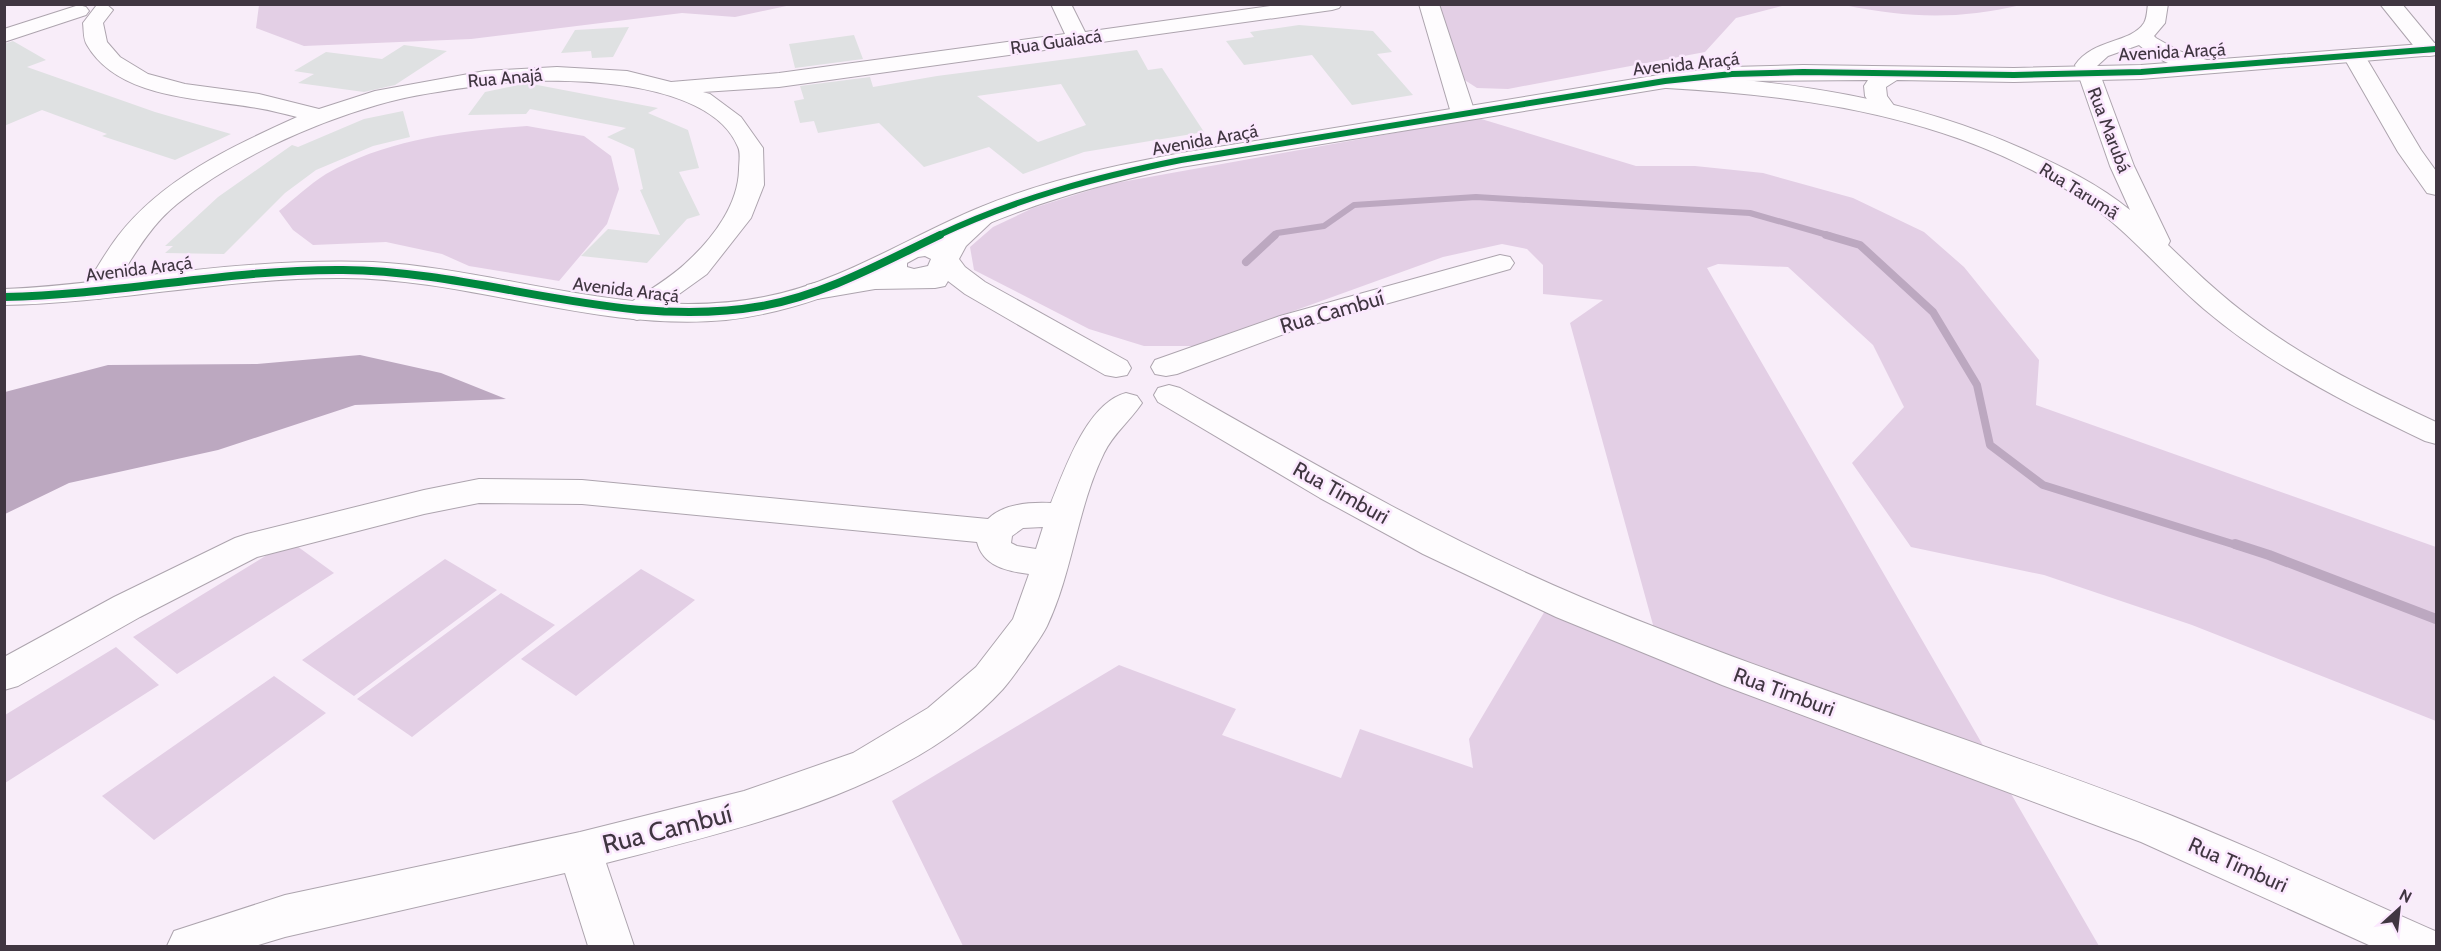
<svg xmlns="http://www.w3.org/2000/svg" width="2441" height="951" font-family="Cabin,sans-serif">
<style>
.green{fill:#e3cfe5}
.water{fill:#bca8c0}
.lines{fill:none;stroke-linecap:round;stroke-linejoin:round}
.stream-far2{stroke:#bca8c0;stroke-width:6}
.stream-far1{stroke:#bca8c0;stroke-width:8}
.stream{stroke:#bca8c0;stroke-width:10}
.building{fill:#dfe1e2;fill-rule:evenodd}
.minor-casing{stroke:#ada4ae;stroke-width:2}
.tertiary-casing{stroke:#ada4ae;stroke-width:2}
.minor{fill:#fefcfe;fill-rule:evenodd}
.tertiary{fill:#fefcfe;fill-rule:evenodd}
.cycleway-far1-casing{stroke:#fbe8fe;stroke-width:9}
.cycleway-casing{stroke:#fbe8fe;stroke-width:12}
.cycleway-far1{stroke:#00873e;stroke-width:6}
.cycleway{stroke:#00873e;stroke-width:8}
.labels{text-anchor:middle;stroke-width:5;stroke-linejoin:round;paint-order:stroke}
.far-street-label{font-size:18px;fill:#403641;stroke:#fbe8fe}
.street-label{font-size:21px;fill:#403641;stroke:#fbe8fe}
.near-street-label{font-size:26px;fill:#403641;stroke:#fbe8fe}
</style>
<rect width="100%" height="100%" fill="#f8edf9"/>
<!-- green -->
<path class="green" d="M259 5 260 4 791 5 735 17 682 13 471 39 304 46 256 28Z
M1438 5H1786L1736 18 1705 52 1508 89 1477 88 1460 77Z
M1844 5H2021C1956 20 1909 18 1844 5Z
M1478 118 1636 166H1695L1763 173 1853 198 1924 232 1964 267 2039 360 2036 405 2436 547V721L2192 625 2044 575 1911 547 1852 463 1904 407 1873 345 1788 267 1718 264 1707 268 2099 946H963L892 801 1119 665 1236 709 1222 735 1341 778 1360 729 1473 768 1469 739 1552 599 1658 643 1570 323 1603 300 1543 294V265L1527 249 1502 244 1443 257 1197 346H1144L1089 329 974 270 970 247 993 227 1033 208 1110 184Z
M527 126 584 136 611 156 619 189 607 224 559 281 469 266 442 254 386 242 313 245 293 230 279 211C294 199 310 184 326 174 387 139 459 131 527 126Z
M290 541 334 573 177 674 133 637Z
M445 559 497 590 354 696 302 660Z
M641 569 695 600 576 696 521 659Z
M501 593 555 625 412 737 357 699Z
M116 647 159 685 5 783V715Z
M274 676 326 713 154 840 102 796Z"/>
<!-- water -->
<path class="water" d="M360 355 441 373 506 399 355 405 218 450 69 483 5 514V392L108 365 257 364Z"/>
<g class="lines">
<!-- stream-far2 -->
<path class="stream-far2" d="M1273 236 1277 233 1324 226 1354 205 1476 197 1750 213 1831 236"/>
<!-- stream-far1 -->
<path class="stream-far1" d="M1826 235 1860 245 1933 312 1977 385 1990 445 2043 485 2239 546
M1246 262 1275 235"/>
<!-- stream -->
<path class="stream" d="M2235 544 2269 555 2436 619"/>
</g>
<!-- building -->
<path class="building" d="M1299 25 1373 31 1392 52 1377 54 1413 95 1352 105 1312 55 1244 65 1226 41 1254 37 1250 32Z
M629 27 613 57 592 58 591 51 561 53 575 30Z
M854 35 863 59 795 68 789 44Z
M13 41 46 60 27 67 155 112 231 134 175 160 102 136 107 134 42 110 4 126V44Z
M404 45 447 51 395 85 364 92 298 83 314 74 294 71 326 52 382 59Z
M1137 50 1148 70 1162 68 1204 132 1084 152 1023 174 989 147 924 167 879 123 818 133 814 121 800 123 794 101 804 99 800 86 870 77 873 87 937 76ZM1061 84 1086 125 1038 142 977 96Z
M523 84H532L658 108 648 113 688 130 699 168 679 172 700 215 687 219 647 263 581 256 608 229 660 235 640 190 643 189 634 149 607 137 626 128 530 109 526 114 468 115 485 92Z
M403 111 410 137 373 146 316 170 285 193 224 254 165 253 173 246H165L218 197 292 145 298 147 364 119Z"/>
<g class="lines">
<defs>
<path id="minor" d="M106 4 113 10 103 23 107 42 120 57 148 74 185 84 259 94 319 109 375 91 485 71 557 67 627 71 671 82 779 73 1065 34 1051 4H1071L1085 32 1284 4H1342L1339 8 1332 10 779 87 703 92 710 94 741 117 763 148 764 185 751 218 707 274 647 317 637 320 627 317 623 311 627 305C647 291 671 278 688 261 713 238 738 205 739 170 739 163 741 153 738 147 709 75 547 76 483 85 449 90 411 95 377 105 311 124 231 160 177 204 146 229 129 265 107 297L97 299 87 297 83 291C94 273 105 253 118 236 163 178 231 147 297 117 284 114 271 110 257 108 203 98 119 100 87 45 83 39 84 30 83 23L96 6Z
M1419 4H1439L1475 113 1471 118 1463 120 1455 118 1451 113Z
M2148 4H2168L2165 23 2154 36 2156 38 2179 51 2213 62 2216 67 2213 72C2193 77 2154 59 2139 45L2108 56 2097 66 2134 166 2170 241 2168 245C2194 270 2221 296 2251 318 2308 361 2372 392 2436 422V444L2425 441C2347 404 2270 365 2204 309 2162 273 2128 230 2083 200 1960 118 1811 96 1667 88L1659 86 1656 81 1659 76 1667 74C1790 81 1909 98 2023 149 2061 166 2098 184 2130 210L2110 166 2075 65C2094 38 2130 44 2144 23 2147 18 2147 11 2148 4Z
M2380 4H2402L2436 45V55L2429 56 2421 55Z
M79 5 86 7 89 11 86 15 4 42V29Z
M2354 49 2362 51 2365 56 2421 150 2436 171V195L2427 193 2398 152 2343 56 2346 51Z
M988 205 997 207 1001 213 966 246 959 259 965 267 985 282 1127 361 1131 368 1127 375 1116 377 1105 375 965 294 948 281 945 286 935 288 875 289 817 299 807 297 803 291 807 285C848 275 900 263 941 273L931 259C944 238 964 211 988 205Z
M1500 255 1510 257 1514 263 1510 269 1300 328 1177 374 1166 376 1155 374 1151 367 1155 360 1280 316Z
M1169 385 1180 388C1312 463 1443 539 1583 598 1775 678 1976 739 2170 815 2259 851 2347 892 2435 931L2436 946H2371L2141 842 1722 685 1556 617 1423 554 1320 498 1158 402 1154 395 1158 388Z
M1126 393 1137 396 1142 403C1130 421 1113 434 1104 453 1077 508 1073 571 1047 626 1041 638 1032 649 1025 660 1018 669 1011 680 1003 689 909 792 736 829 606 863L634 946H588L565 873 285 937 255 946H167L174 931 285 895 580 832 744 791 853 753 928 708 976 667 1013 619 1029 574C1006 571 983 566 977 542L582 504 479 503 424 514 257 557 140 617 18 686 4 690V657L114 597 235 538 247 534 424 490 479 479 582 480 988 519C1003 504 1030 502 1051 503 1065 469 1087 403 1126 393ZM1043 527 1036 549 1017 546 1011 543 1012 536 1023 528Z"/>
<path id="tertiary" d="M2436 43V55L2141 79 2014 82 1897 80 1886 87 1887 96 1895 107 1891 112 1883 114 1875 112 1865 96 1864 86 1868 80 1732 81 1665 88 1181 167C1096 185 1021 206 942 244L953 248 959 259C949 289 904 295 882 273 832 296 781 314 726 320 597 332 472 279 344 278 229 277 118 303 4 305V289C65 287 125 277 186 271 248 264 311 260 373 262 504 269 632 323 764 297 839 283 907 238 976 209 1042 181 1112 166 1181 153L1665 74 1732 67 1803 65 2014 68 2141 65ZM925 256 931 259 928 266 914 269 907 267V263L918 257Z"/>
</defs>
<!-- minor casing -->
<use href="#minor" class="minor-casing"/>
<!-- tertiary casing -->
<use href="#tertiary" class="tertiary-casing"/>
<!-- minor -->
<use href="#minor" class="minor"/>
<!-- tertiary -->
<use href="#tertiary" class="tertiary"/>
<defs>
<path id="cycleway-far1" d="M937 236C1015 199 1096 177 1181 160L1665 81 1732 74 1803 72 2014 75 2141 72 2436 49"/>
<path id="cycleway" d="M4 297C118 295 229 269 343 270 484 271 621 331 762 306 825 295 883 262 940 235"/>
</defs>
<!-- cycleway-far1 casing -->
<use href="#cycleway-far1" class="cycleway-far1-casing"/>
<!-- cycleway casing -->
<use href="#cycleway" class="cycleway-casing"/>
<!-- cycleway-far1 -->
<use href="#cycleway-far1" class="cycleway-far1"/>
<!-- cycleway -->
<use href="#cycleway" class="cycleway"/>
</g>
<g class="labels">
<!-- far-street labels -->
<g class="far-street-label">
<text transform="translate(1056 42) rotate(-8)" y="6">Rua Guaiacá</text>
<text transform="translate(2172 52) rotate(-3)" y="6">Avenida Araçá</text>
<text transform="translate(1686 64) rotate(-6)" y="6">Avenida Araçá</text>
<text transform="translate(505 78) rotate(-5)" y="6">Rua Anajá</text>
<text transform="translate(2109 130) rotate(69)" y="6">Rua Marubá</text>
<text transform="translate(1205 140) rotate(-10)" y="6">Avenida Araçá</text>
<text transform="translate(2079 191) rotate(32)" y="6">Rua Tarumã</text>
<text transform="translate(139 269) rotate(-7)" y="6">Avenida Araçá</text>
<text transform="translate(626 290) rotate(7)" y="6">Avenida Araçá</text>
</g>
<!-- street labels -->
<g class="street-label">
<text transform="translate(1332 312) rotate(-16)" y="7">Rua Cambuí</text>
<text transform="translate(1341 493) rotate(29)" y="7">Rua Timburi</text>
<text transform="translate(1784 692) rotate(20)" y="7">Rua Timburi</text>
<text transform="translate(2238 865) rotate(24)" y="7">Rua Timburi</text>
</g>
<!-- near-street labels -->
<g class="near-street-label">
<text transform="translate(667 829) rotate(-14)" y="9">Rua Cambuí</text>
</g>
</g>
<!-- border -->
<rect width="2441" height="951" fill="none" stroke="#403641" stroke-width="12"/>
<!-- north arrow -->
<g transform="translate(2399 909) rotate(27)" stroke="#fbe8fe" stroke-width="4.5" paint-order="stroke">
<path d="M0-4.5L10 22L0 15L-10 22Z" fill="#403641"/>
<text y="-9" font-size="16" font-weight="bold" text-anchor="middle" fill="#403641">N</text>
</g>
</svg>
